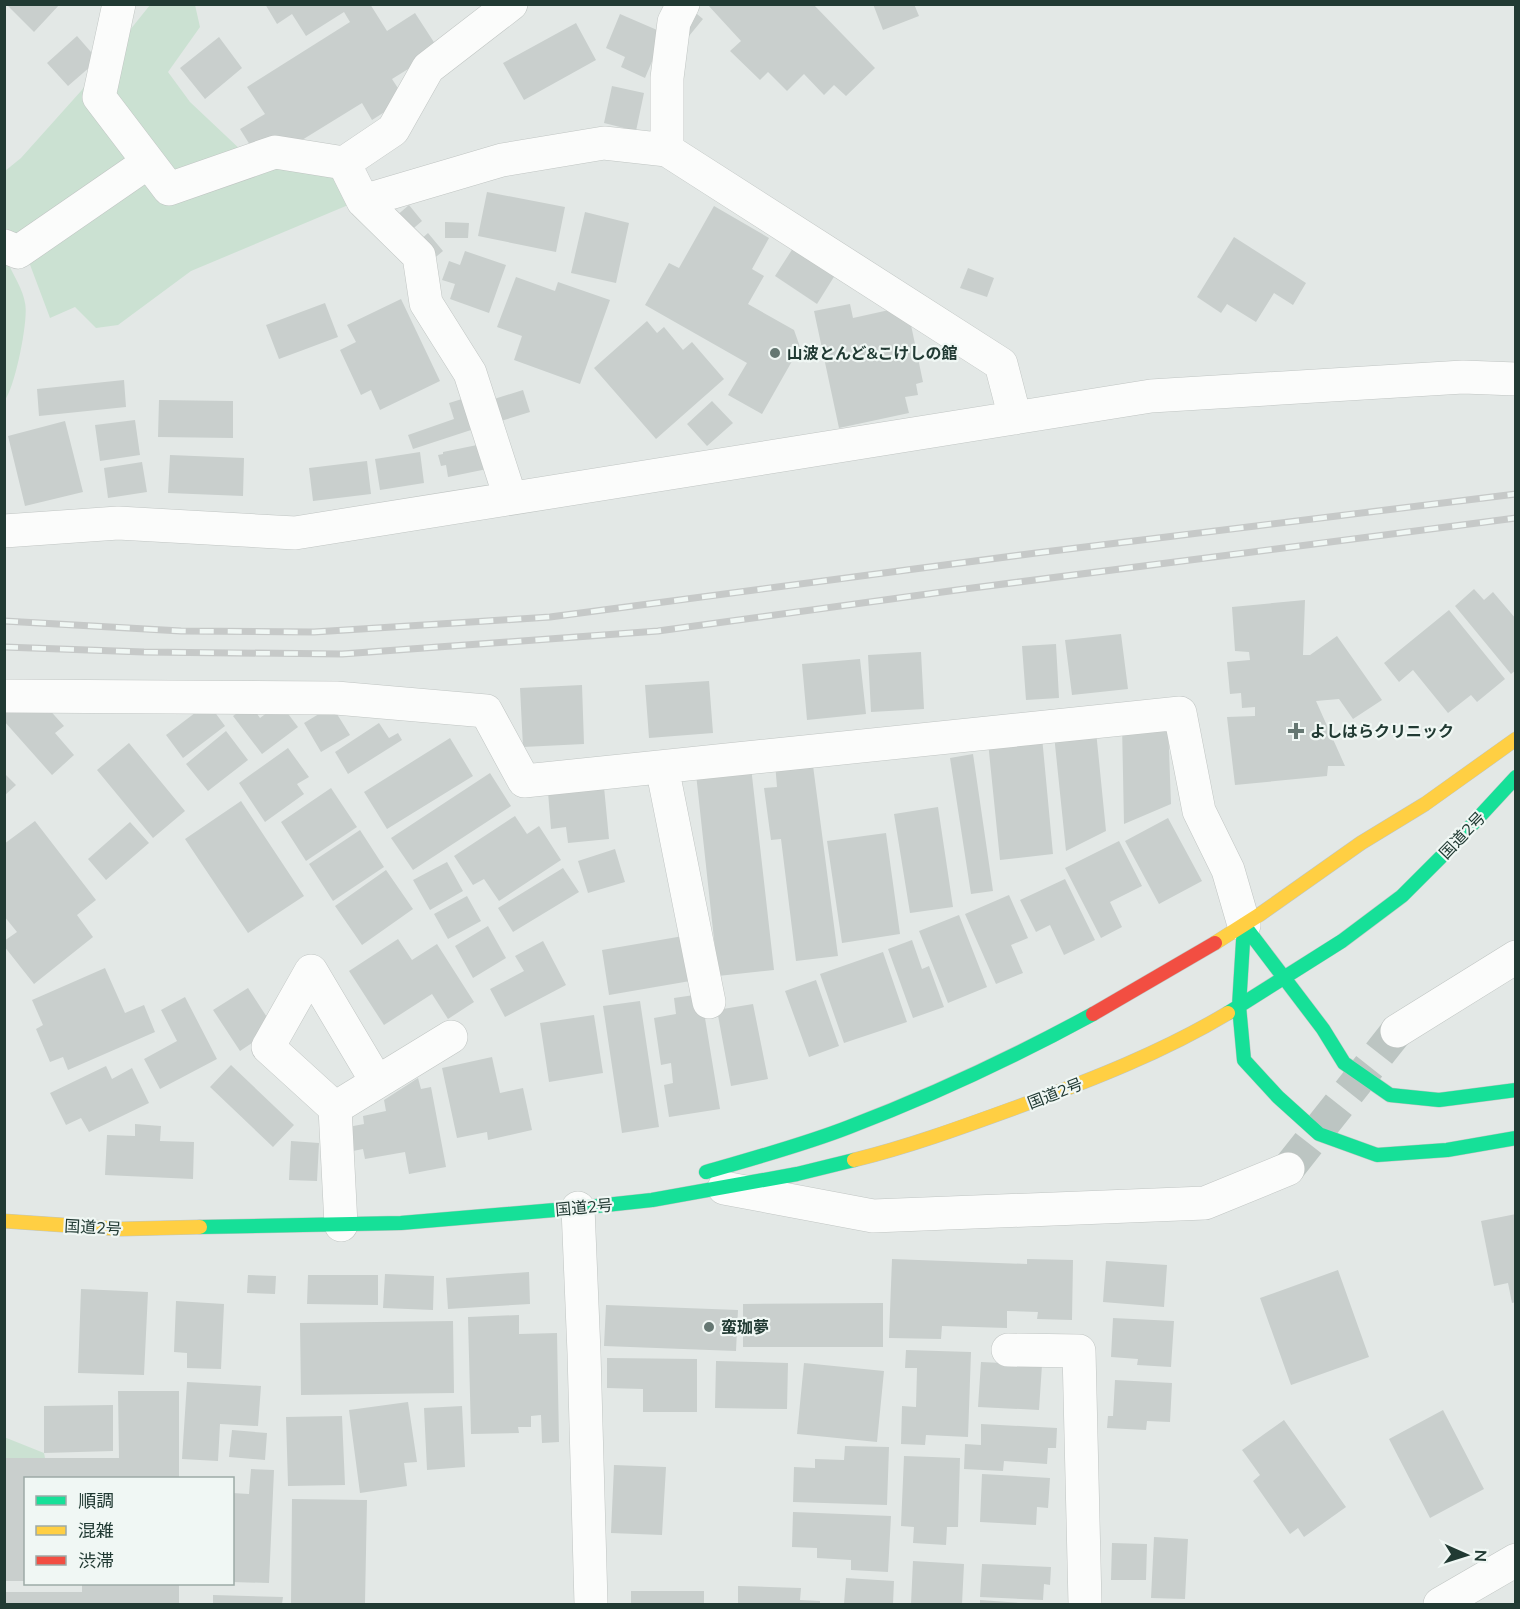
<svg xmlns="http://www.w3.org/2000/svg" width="1520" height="1609" font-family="Mulish,'Noto Sans JP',sans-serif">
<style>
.green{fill:#cbe1d2}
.building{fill:#c9cfcd}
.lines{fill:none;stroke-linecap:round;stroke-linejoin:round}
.street-tunnel{stroke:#bcc5c2;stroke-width:33;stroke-dasharray:33 16;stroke-linecap:butt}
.street-casing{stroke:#c0c5c3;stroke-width:34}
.fast-casing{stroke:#bec6c3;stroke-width:15}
.slow-casing{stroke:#bec6c3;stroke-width:15}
.jam-casing{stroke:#bec6c3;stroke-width:15}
.street{stroke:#fbfcfb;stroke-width:33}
.fast{stroke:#16e098;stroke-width:14}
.slow{stroke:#ffcf43;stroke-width:14}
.jam{stroke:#f24e42;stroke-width:14}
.rail-casing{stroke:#c6c9c8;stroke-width:7}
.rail{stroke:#f0f7f4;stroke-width:4.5;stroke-dasharray:14;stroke-linecap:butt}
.poi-dot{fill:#657772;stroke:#f0f7f4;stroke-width:2}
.labels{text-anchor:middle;stroke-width:4.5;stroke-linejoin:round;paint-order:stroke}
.poi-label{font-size:16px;font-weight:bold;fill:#213a33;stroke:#f0f7f4;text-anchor:start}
.street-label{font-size:16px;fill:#213a33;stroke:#f0f7f4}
</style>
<rect width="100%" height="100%" fill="#e3e8e6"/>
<!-- green -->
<path class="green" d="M150 5H195L200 27 168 72 190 102 259 167 337 168 353 203 191 271 118 325 96 328 75 307 50 318 29 262 5 238V171L21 158 81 91Z
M5 261 8 263C14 276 23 290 25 303 29 319 15 387 5 400Z
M4 1437 44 1453 45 1458H5Z"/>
<!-- building -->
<path class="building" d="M6 4H60L34 32Z
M265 4H370L387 31 415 13 439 50 392 79 405 99 372 120 362 103 289 148 282 136 255 153 240 129 265 114 247 87 350 22 344 12 306 36 292 14 277 24Z
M707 4H813L875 68 846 96 834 85 824 95 804 74 787 91 768 72 760 80 730 51 741 41Z
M873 4H914L919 16 883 30Z
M691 9 703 19 689 36Z
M620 14 664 33 645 78 621 67 625 57 606 48Z
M576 23 596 60 524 100 503 63Z
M77 36 98 60 68 86 47 63Z
M219 37 242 68 205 99 180 68Z
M612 86 644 93 636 131 604 123Z
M487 192 565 207 556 252 478 236Z
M409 205 422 221 408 233 395 217Z
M714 206 769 238 752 269 764 276 748 304 794 330 800 347 762 414 728 395 747 363 645 305 669 263 679 268Z
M585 212 629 223 616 283 571 273Z
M445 222 469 223 468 238H445Z
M428 233 443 251 431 261 417 243Z
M1234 237 1306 283 1293 305 1274 293 1256 322 1227 304 1221 313 1197 297Z
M795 245 837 272 817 304 775 276Z
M465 251 506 265 489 313 450 299 455 284 442 280 449 261 460 265Z
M968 268 994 278 987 297 960 288Z
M516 277 555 291 558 282 610 300 580 384 514 360 522 336 497 327Z
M401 299 440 381 380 410 371 390 361 395 340 350 356 342 347 325Z
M325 303 338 337 279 359 266 325Z
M850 304 853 318 907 306 923 382 916 384 918 395 905 397 909 413 839 428 814 311Z
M647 321 657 333 664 327 683 350 692 342 724 379 656 439 594 368Z
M124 380 126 407 39 416 37 389Z
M523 390 530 412 501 421 494 399Z
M462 399 471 430 413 449 408 435 454 419 449 403Z
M159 400 233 401V438L158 437Z
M712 401 733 423 707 446 687 424Z
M135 420 140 455 100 461 95 425Z
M65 421 83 492 25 506 8 436Z
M482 444 487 469 448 477 446 465 441 466 438 455 443 454V452Z
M420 452 424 483 380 490 375 459Z
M170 455 244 458 243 496 168 493Z
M367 461 371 494 313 501 309 468Z
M142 462 147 492 108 498 104 468Z
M1474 589 1484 600 1493 592 1516 619V670L1511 674 1455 606Z
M1305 600 1303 655H1310L1337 636 1382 700 1353 719 1339 699 1316 701 1345 766H1328L1327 776 1235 785 1227 717 1255 716V707L1242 708 1241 693 1230 694 1227 662 1250 660 1249 652 1235 651 1232 607Z
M1449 610 1505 679 1477 702 1471 695 1448 713 1413 670 1399 682 1384 663Z
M1121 634 1128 689 1072 695 1065 640Z
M1056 644 1059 698 1026 700 1022 646Z
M921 652 924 709 871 712 868 655Z
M860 659 866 714 807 720 802 664Z
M709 681 713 733 649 738 645 685Z
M582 685 584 744 523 747 520 688Z
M37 696 64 726 55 733 74 755 52 775 4 721V709Z
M208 703 225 726 183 758 166 735Z
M280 703 298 727 262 754 233 716 250 704 260 718Z
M332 706 350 735 321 752 304 723Z
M379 723 389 738 398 733 402 740 348 774 335 752Z
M1168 723 1171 804 1124 824 1122 724Z
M226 731 248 760 208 791 186 764Z
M1096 731 1106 831 1066 851 1054 735Z
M1042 737 1053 854 1000 860 988 742Z
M450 738 473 776 387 829 364 792Z
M129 743 185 811 153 838 97 770Z
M288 748 309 777 297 784 304 794 265 822 239 783Z
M973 754 993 891 971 894 950 758Z
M812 758 838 956 796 961 781 839 771 840 764 788 777 787 775 763Z
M751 767 774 970 718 976 696 774Z
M4 773 16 785 4 796Z
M490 773 511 806 413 870 391 838Z
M604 787 609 839 568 843 566 827 551 829 548 792Z
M331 788 357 827 306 861 281 822Z
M241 801 304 896 248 933 185 839Z
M938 807 953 907 910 913 894 814Z
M515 816 527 834 539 826 561 860 499 901 484 879 473 885 454 856Z
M1168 818 1202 881 1159 904 1125 841Z
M35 821 96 900 77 915 93 937 34 984 4 946V941L17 932 4 916V904L6 902 4 900V844Z
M130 822 149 843 106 880 88 859Z
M360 830 384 867 333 901 309 864Z
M886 833 900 934 842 943 827 841Z
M1119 841 1142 886 1110 902 1122 927 1101 938 1065 868Z
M615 849 625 882 588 893 578 861Z
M447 862 463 891 430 910 413 880Z
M563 868 579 892 513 932 498 908Z
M386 870 413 909 362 945 335 906Z
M1065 879 1095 940 1064 955 1050 925 1036 932 1020 900Z
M1009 895 1028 938 1011 945 1023 973 996 984 965 914Z
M467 896 481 921 448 939 434 914Z
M959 915 987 987 948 1003 919 931Z
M488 926 506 958 473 978 455 946Z
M689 935 696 980 609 995 602 950Z
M398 939 412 960 437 944 474 1002 448 1019 432 994 384 1025 349 971Z
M912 940 922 969 929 966 944 1007 913 1018 888 949Z
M543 941 566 985 505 1017 490 989 524 971 515 956Z
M883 952 907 1022 844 1043 820 974Z
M105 968 125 1013 144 1005 155 1032 68 1070 63 1057 50 1062 36 1029 43 1025 32 1000Z
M816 980 839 1046 809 1057 785 991Z
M248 988 274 1028 240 1051 213 1010Z
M701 994 720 1109 669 1117 664 1085 673 1083 671 1063 661 1065 654 1018 676 1014 674 998Z
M185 997 217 1059 160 1089 144 1059 177 1041 161 1010Z
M640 1001 659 1127 622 1133 603 1006Z
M753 1004 768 1079 731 1086 717 1010Z
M594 1015 603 1073 549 1082 540 1023Z
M492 1057 500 1093 523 1088 532 1130 488 1140 487 1132 457 1138 442 1068Z
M231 1065 294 1125 273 1147 210 1087Z
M106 1066 112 1079 132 1068 149 1103 89 1132 81 1118 66 1125 50 1093Z
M418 1078 421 1089 431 1087 446 1167 409 1174 405 1152 365 1159 363 1149 353 1151 348 1127 364 1124 363 1116 386 1111 384 1100Z
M135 1124 161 1126 160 1141 194 1142 193 1179 105 1175 107 1135 135 1136Z
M291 1141 319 1143 317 1181 289 1180Z
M1516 1214V1302L1512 1303 1508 1283 1494 1286 1481 1221Z
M892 1259 1027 1264V1259L1073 1260 1072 1320 1037 1319 1038 1312 1007 1311V1328L942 1326 941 1339 889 1338Z
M1106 1261 1167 1265 1164 1307 1103 1302Z
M1338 1270 1369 1357 1291 1385 1260 1298Z
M529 1272 530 1304 448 1309 446 1278Z
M385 1274 434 1276 433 1310 383 1308Z
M248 1275 276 1276 275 1294 247 1293Z
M308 1275H378V1305L307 1304Z
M81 1289 148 1292 144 1375 78 1373Z
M176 1301 224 1304 221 1369 187 1368V1353L174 1352Z
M883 1303V1347H743V1304Z
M606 1305 738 1310 736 1351 604 1346Z
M519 1315V1334L557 1333 559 1442 542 1443 541 1415 531 1416V1427H518L519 1433 471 1434 468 1317Z
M1113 1318 1174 1321 1171 1367 1137 1365 1138 1359 1111 1357Z
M453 1321 454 1393 301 1395 300 1323Z
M906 1350 971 1352 968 1437 926 1435 925 1445 901 1444 902 1406 916 1407 917 1368H905Z
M607 1358 697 1359V1412H643V1389L607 1388Z
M716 1361 788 1363 787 1409 715 1408Z
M981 1362 1042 1365 1039 1410 978 1407Z
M804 1363 884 1371 877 1442 797 1434Z
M1115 1380 1172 1383 1170 1422 1147 1421 1146 1430 1107 1428 1108 1416H1113Z
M187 1382 261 1386 258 1426 220 1424 218 1461 182 1459Z
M118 1391H179V1478H26V1581H4V1458H119Z
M408 1402 417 1462 404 1463 407 1486 360 1493 349 1410Z
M113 1405V1451L44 1453V1406Z
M462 1406 465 1467 427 1470 424 1408Z
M1443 1410 1484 1489 1430 1518 1389 1439Z
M342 1416 345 1485 288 1486 286 1417Z
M1284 1420 1346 1507 1304 1537 1298 1528 1290 1534 1253 1481 1260 1475 1242 1450Z
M981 1424 1057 1428 1056 1448H1048L1047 1464 1004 1461 1003 1471 964 1469 965 1444 981 1445Z
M232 1430 267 1433 265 1460 229 1457Z
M845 1446 889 1447 887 1505 793 1502 794 1467 815 1468V1459L844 1460Z
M904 1456 960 1458 958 1527H947L946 1545 913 1543 914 1527 901 1526Z
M614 1465 666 1467 662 1535 611 1533Z
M251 1469 274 1470 269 1583 232 1582V1493L249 1494Z
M982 1474 1050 1478 1048 1508 1037 1507 1036 1525 980 1522Z
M292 1499 367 1500 365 1604H291Z
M793 1512 891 1516 888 1572 851 1570V1560L817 1558V1548L792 1547Z
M1154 1537 1188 1539 1185 1599 1151 1598Z
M1112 1543 1147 1544 1146 1580H1111Z
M913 1561 964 1564 962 1604H911Z
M982 1564 1051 1567 1050 1585 1044 1584 1043 1600 980 1597Z
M846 1578 894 1581 893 1604H844Z
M82 1584H179V1604H4V1592H82Z
M738 1586 801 1588 800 1600 820 1601V1604H738Z
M631 1591H704V1604H631Z
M213 1595 283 1597 282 1604H213Z
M980 1600 1020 1603V1604H980Z"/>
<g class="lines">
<!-- street-tunnel -->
<path class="street-tunnel" d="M1288 1169 1397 1031"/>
<defs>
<path id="street" d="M119 4 99 97 169 189 275 152 344 163 393 130 428 68 511 4
M667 150V78L674 22 683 4
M344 163 363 201 502 160 604 143 667 150 1001 364 1015 418
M363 201 419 256 426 303 470 373 510 497
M4 246 18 252 147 163
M4 531 118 523 295 533 1151 396 1463 377 1516 379
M4 696 336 698 486 711 524 781 1180 713 1199 811 1228 870 1244 925
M662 767 709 1002
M1397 1031 1516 957
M377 1082 311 971 268 1047 335 1108 451 1037
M335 1108 341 1225
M724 1188 873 1216 1205 1203 1288 1169
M578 1208 584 1353 591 1604
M1008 1350 1079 1351 1085 1604
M1440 1604 1516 1560"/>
<path id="fast" d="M1244 925 1239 1006 1244 1060 1278 1097 1319 1134 1377 1155 1447 1150 1516 1138
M1244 925 1323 1029 1344 1063 1390 1095 1439 1100 1516 1090
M1228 1013 1342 941 1402 896 1455 843 1516 777
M706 1172C754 1158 803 1145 849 1127 933 1095 1014 1057 1093 1014
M200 1227 401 1223 578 1208 652 1200 797 1174 854 1160"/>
<path id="slow" d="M1215 943 1259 915 1361 843 1425 804 1516 739
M854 1160C911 1146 965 1126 1020 1106 1091 1080 1163 1052 1228 1013
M4 1221 121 1229 200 1227"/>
<path id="jam" d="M1093 1014 1215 943"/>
</defs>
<!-- street casing -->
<use href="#street" class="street-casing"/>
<!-- fast casing -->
<use href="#fast" class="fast-casing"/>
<!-- slow casing -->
<use href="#slow" class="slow-casing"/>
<!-- jam casing -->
<use href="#jam" class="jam-casing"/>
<!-- street -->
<use href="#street" class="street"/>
<!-- fast -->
<use href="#fast" class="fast"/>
<!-- slow -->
<use href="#slow" class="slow"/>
<!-- jam -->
<use href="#jam" class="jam"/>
<defs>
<path id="rail" d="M4 621 181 631 314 632 550 617 1036 553 1516 494
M4 647 144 652 342 654 658 631 957 590 1516 518"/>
</defs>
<!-- rail casing -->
<use href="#rail" class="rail-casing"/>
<!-- rail -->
<use href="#rail" class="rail"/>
</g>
<!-- markers -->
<g class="poi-dot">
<circle cx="775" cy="353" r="6"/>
<path d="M1293 722h6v6h6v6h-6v6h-6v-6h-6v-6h6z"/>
<circle cx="709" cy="1327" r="6"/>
</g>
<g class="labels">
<!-- poi labels -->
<g class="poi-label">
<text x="787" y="359">山波とんど&amp;こけしの館</text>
<text x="1310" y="737">よしはらクリニック</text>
<text x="721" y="1333">蛮珈夢</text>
</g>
<!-- street labels -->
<g class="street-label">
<text transform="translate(1462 835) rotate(-46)" y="6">国道2号</text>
<text transform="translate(1055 1093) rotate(-21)" y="6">国道2号</text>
<text transform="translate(584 1207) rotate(-5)" y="6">国道2号</text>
<text transform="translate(93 1227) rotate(3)" y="6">国道2号</text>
</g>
</g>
<!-- border -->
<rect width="1520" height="1609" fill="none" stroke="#213a33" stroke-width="12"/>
<!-- legend -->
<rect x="24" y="1477" width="210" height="108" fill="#f0f7f4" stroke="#9daba7" stroke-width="1.5"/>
<rect x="36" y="1496" width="30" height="9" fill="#16e098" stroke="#9daba7" stroke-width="1.5"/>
<text x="78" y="1507" font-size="18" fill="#213a33">順調</text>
<rect x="36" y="1526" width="30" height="9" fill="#ffcf43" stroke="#9daba7" stroke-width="1.5"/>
<text x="78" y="1537" font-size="18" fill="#213a33">混雑</text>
<rect x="36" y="1556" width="30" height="9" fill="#f24e42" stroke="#9daba7" stroke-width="1.5"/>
<text x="78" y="1567" font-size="18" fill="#213a33">渋滞</text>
<!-- north arrow -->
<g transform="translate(1466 1555) rotate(93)" stroke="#f0f7f4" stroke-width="4.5" paint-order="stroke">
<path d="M0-4.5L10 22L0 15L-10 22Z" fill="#213a33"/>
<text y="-9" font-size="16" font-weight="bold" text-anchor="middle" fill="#213a33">N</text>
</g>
</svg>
